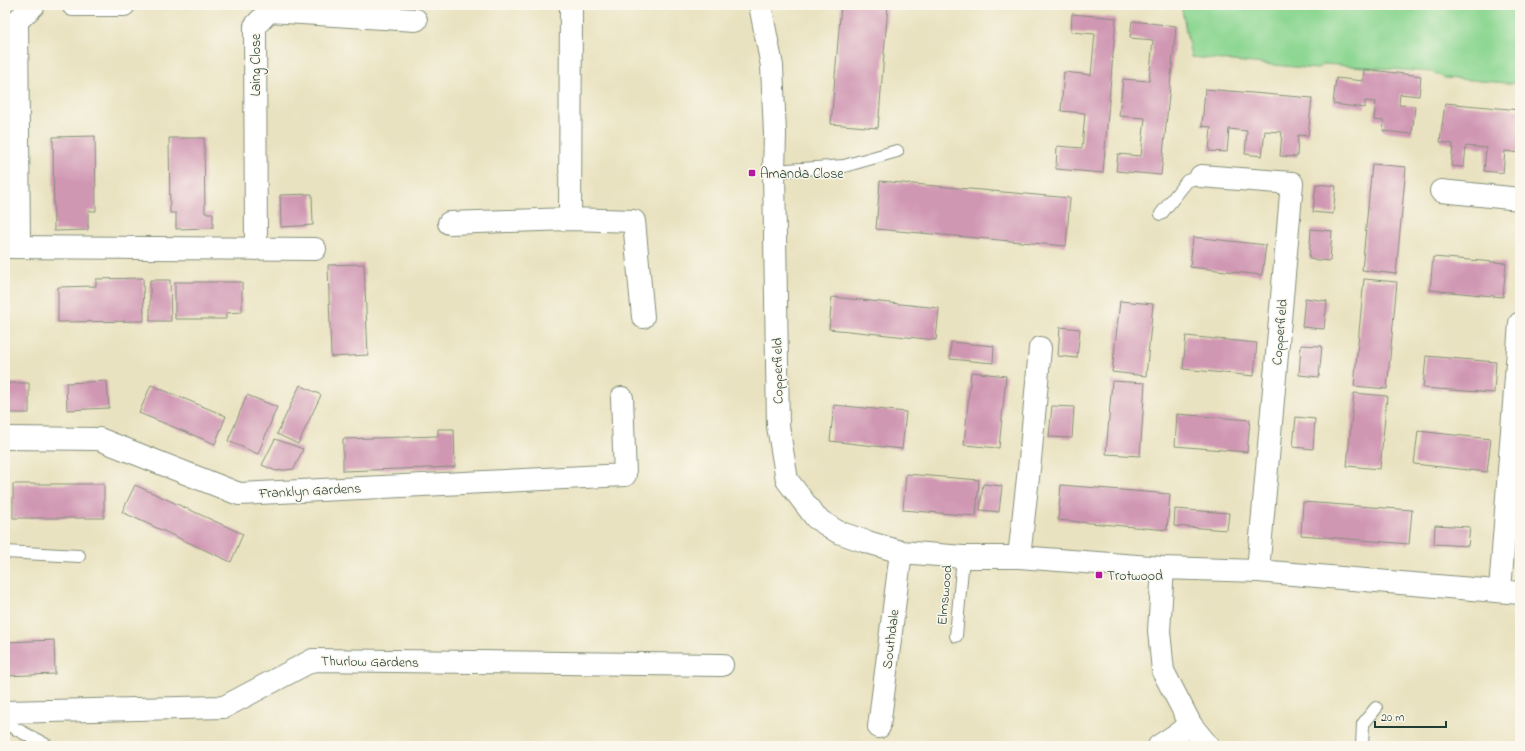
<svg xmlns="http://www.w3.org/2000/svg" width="1525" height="751" font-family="'Indie Flower',sans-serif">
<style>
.green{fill:#8ed793;stroke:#568a64}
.building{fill:#d097b3}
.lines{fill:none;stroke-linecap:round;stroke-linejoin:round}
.service-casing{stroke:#84907a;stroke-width:14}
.minor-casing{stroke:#84907a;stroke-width:24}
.service{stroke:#fff;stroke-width:12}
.minor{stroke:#fff;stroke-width:22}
.poi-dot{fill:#b5179e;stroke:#fbf7ec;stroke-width:1.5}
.labels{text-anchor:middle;stroke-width:3;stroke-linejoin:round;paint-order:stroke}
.street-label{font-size:14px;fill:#1f3d34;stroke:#fbf7ec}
.poi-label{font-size:14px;fill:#1f3d34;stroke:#fbf7ec;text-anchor:start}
</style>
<rect width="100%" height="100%" fill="#fbf7ec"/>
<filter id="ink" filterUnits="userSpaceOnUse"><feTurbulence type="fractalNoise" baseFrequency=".025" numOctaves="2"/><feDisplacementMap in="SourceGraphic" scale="8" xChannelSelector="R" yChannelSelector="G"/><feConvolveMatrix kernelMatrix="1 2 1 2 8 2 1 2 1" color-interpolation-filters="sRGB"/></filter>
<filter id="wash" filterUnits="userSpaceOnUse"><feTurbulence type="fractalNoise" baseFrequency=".012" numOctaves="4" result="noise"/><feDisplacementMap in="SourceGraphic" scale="16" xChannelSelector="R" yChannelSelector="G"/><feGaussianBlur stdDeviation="0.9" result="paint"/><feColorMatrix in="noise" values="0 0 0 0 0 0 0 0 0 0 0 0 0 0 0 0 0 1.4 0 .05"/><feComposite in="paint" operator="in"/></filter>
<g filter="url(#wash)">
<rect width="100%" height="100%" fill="#e9e2c0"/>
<!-- green -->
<path class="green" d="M1181 5H1520V84L1445 78 1431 72 1324 64 1316 69 1191 57Z"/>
<g id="blocks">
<!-- building -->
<path class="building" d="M841 5H888L878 128 831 124Z
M1072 14 1116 18 1103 173 1056 169 1057 146 1082 148 1085 113 1061 111 1064 72 1091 75 1095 34 1071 32Z
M1132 21 1176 26 1161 175 1116 171 1118 154 1141 156 1145 118 1119 116 1123 79 1149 81 1153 40 1130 38Z
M1364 69 1421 76 1419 96 1400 94 1399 105 1415 106 1412 134 1383 131 1384 121 1374 120 1376 102 1365 101V108L1333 104 1336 78 1363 81Z
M1205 89 1312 98 1308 136 1298 135 1297 157 1280 156 1282 132 1265 131 1262 156 1245 154 1247 131 1229 129 1227 152 1209 151 1211 127 1202 126Z
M1445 103 1520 110V153L1505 151 1503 173 1484 171 1486 148 1466 146 1464 167 1451 166 1453 144 1440 142Z
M95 136 96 211H88V230L54 231 53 137Z
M169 138H204L205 213H213V228L176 229V213H170Z
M1372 164 1406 167 1396 274 1362 270Z
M880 181 1070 198 1066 246 876 229Z
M1316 184 1336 186 1333 214 1313 212Z
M312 194 313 225 281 227 280 195Z
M1311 229 1332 231 1330 261 1309 259Z
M1193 237 1266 245 1262 275 1190 267Z
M1433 257 1506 263 1503 297 1430 290Z
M364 264 368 355 331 357 328 265Z
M143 278 144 321 58 322V287L96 286V279Z
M1364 279 1397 282 1387 389 1354 386Z
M150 280H170L171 321H150Z
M175 282H242V312L226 313V319H175Z
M832 297 939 308 936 340 829 329Z
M1305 298 1327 301 1324 329 1302 327Z
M1120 301 1153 304 1146 376 1112 372Z
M1060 327 1080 329 1077 358 1058 356Z
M1186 336 1257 343 1254 376 1183 369Z
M951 342 994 346 993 363 950 359Z
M1301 345 1322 346 1319 377 1299 375Z
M1426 356 1496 362 1494 393 1423 388Z
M971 372 1006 376 999 448 964 445Z
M107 381 109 408 67 410 66 383Z
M1112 381 1145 383 1140 456 1106 454Z
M5 383H29V413H5Z
M151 385 226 416 215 444 139 413Z
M300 385 321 395 298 444 277 434Z
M1354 393 1387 396 1380 469 1347 466Z
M247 395 277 407 258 454 228 441Z
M834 405 906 412 902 449 830 441Z
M1052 406 1074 407 1072 438 1049 437Z
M1177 414 1250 420 1247 452 1175 446Z
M1296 417 1315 419 1313 449 1293 447Z
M438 429H454L455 467 343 471V439L438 436Z
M1418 431 1491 439 1487 472 1414 464Z
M275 439 303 449 294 469 276 471 262 465Z
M906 474 979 480 976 516 903 510Z
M13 484H104V518H13Z
M983 484 1002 486 999 512 980 510Z
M135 485 243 534 231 562 122 512Z
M1061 485 1170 494 1167 530 1058 520Z
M1303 502 1412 510 1409 544 1301 535Z
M1175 509 1229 513 1227 530 1174 526Z
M1435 525 1470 527 1468 546 1434 544Z
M54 640 55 674 5 676V642Z"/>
</g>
</g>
<g filter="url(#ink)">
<use href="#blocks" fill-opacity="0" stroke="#84907a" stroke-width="1"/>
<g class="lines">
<defs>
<path id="service" d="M774 171 844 166 897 151
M1161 214 1187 181 1201 176
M5 552 79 556
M956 636 963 557
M5 723 48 746
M1362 746 1363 724 1376 708"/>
<path id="minor" d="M73 5H124
M760 5 772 66 775 134 774 171 778 426 787 480 816 518 838 532 864 541 901 552 963 557H1019L1163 568 1258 571 1520 593
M1201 176 1292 183 1258 571
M1441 191 1520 199
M570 219 571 5
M449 223 570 219 634 221 643 317
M19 246 17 21 34 5
M5 247 315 249
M256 249 255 26 269 11 416 20
M5 438 99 439 239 494 625 475 622 398
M1019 557 1030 460 1040 348
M1163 568 1159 631 1163 671 1191 725 1208 746
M1500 591 1520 323
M5 712 224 707 313 660 722 665
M879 727 901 552
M1159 746 1191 725"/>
</defs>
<!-- service casing -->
<use href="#service" class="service-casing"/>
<!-- minor casing -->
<use href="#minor" class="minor-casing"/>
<!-- service -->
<use href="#service" class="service"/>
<!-- minor -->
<use href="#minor" class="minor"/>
</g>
</g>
<!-- markers -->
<g class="poi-dot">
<rect x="748" y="169" width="8" height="8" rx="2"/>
<rect x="1095" y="571" width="8" height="8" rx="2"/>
</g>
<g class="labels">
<!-- street labels -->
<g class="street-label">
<text transform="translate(255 65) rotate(-90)" y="5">Laing Close</text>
<text transform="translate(1279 332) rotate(-85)" y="5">Copperfield</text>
<text transform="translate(777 371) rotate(-91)" y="5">Copperfield</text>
<text transform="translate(310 490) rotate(-3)" y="5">Franklyn Gardens</text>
<text transform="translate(944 595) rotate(-85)" y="5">Elmswood</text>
<text transform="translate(890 639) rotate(-83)" y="5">Southdale</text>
<text transform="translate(370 661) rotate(1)" y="5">Thurlow Gardens</text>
</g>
<!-- poi labels -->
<g class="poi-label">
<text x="760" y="178">Amanda Close</text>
<text x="1107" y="580">Trotwood</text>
</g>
</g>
<!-- margin -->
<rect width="1525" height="751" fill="none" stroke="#fbf7ec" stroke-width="20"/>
<!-- scale -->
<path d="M1375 721v6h71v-6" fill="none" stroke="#1f3d34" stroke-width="2"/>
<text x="1381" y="721" font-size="12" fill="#1f3d34" stroke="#fbf7ec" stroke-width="3" paint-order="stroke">20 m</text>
</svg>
